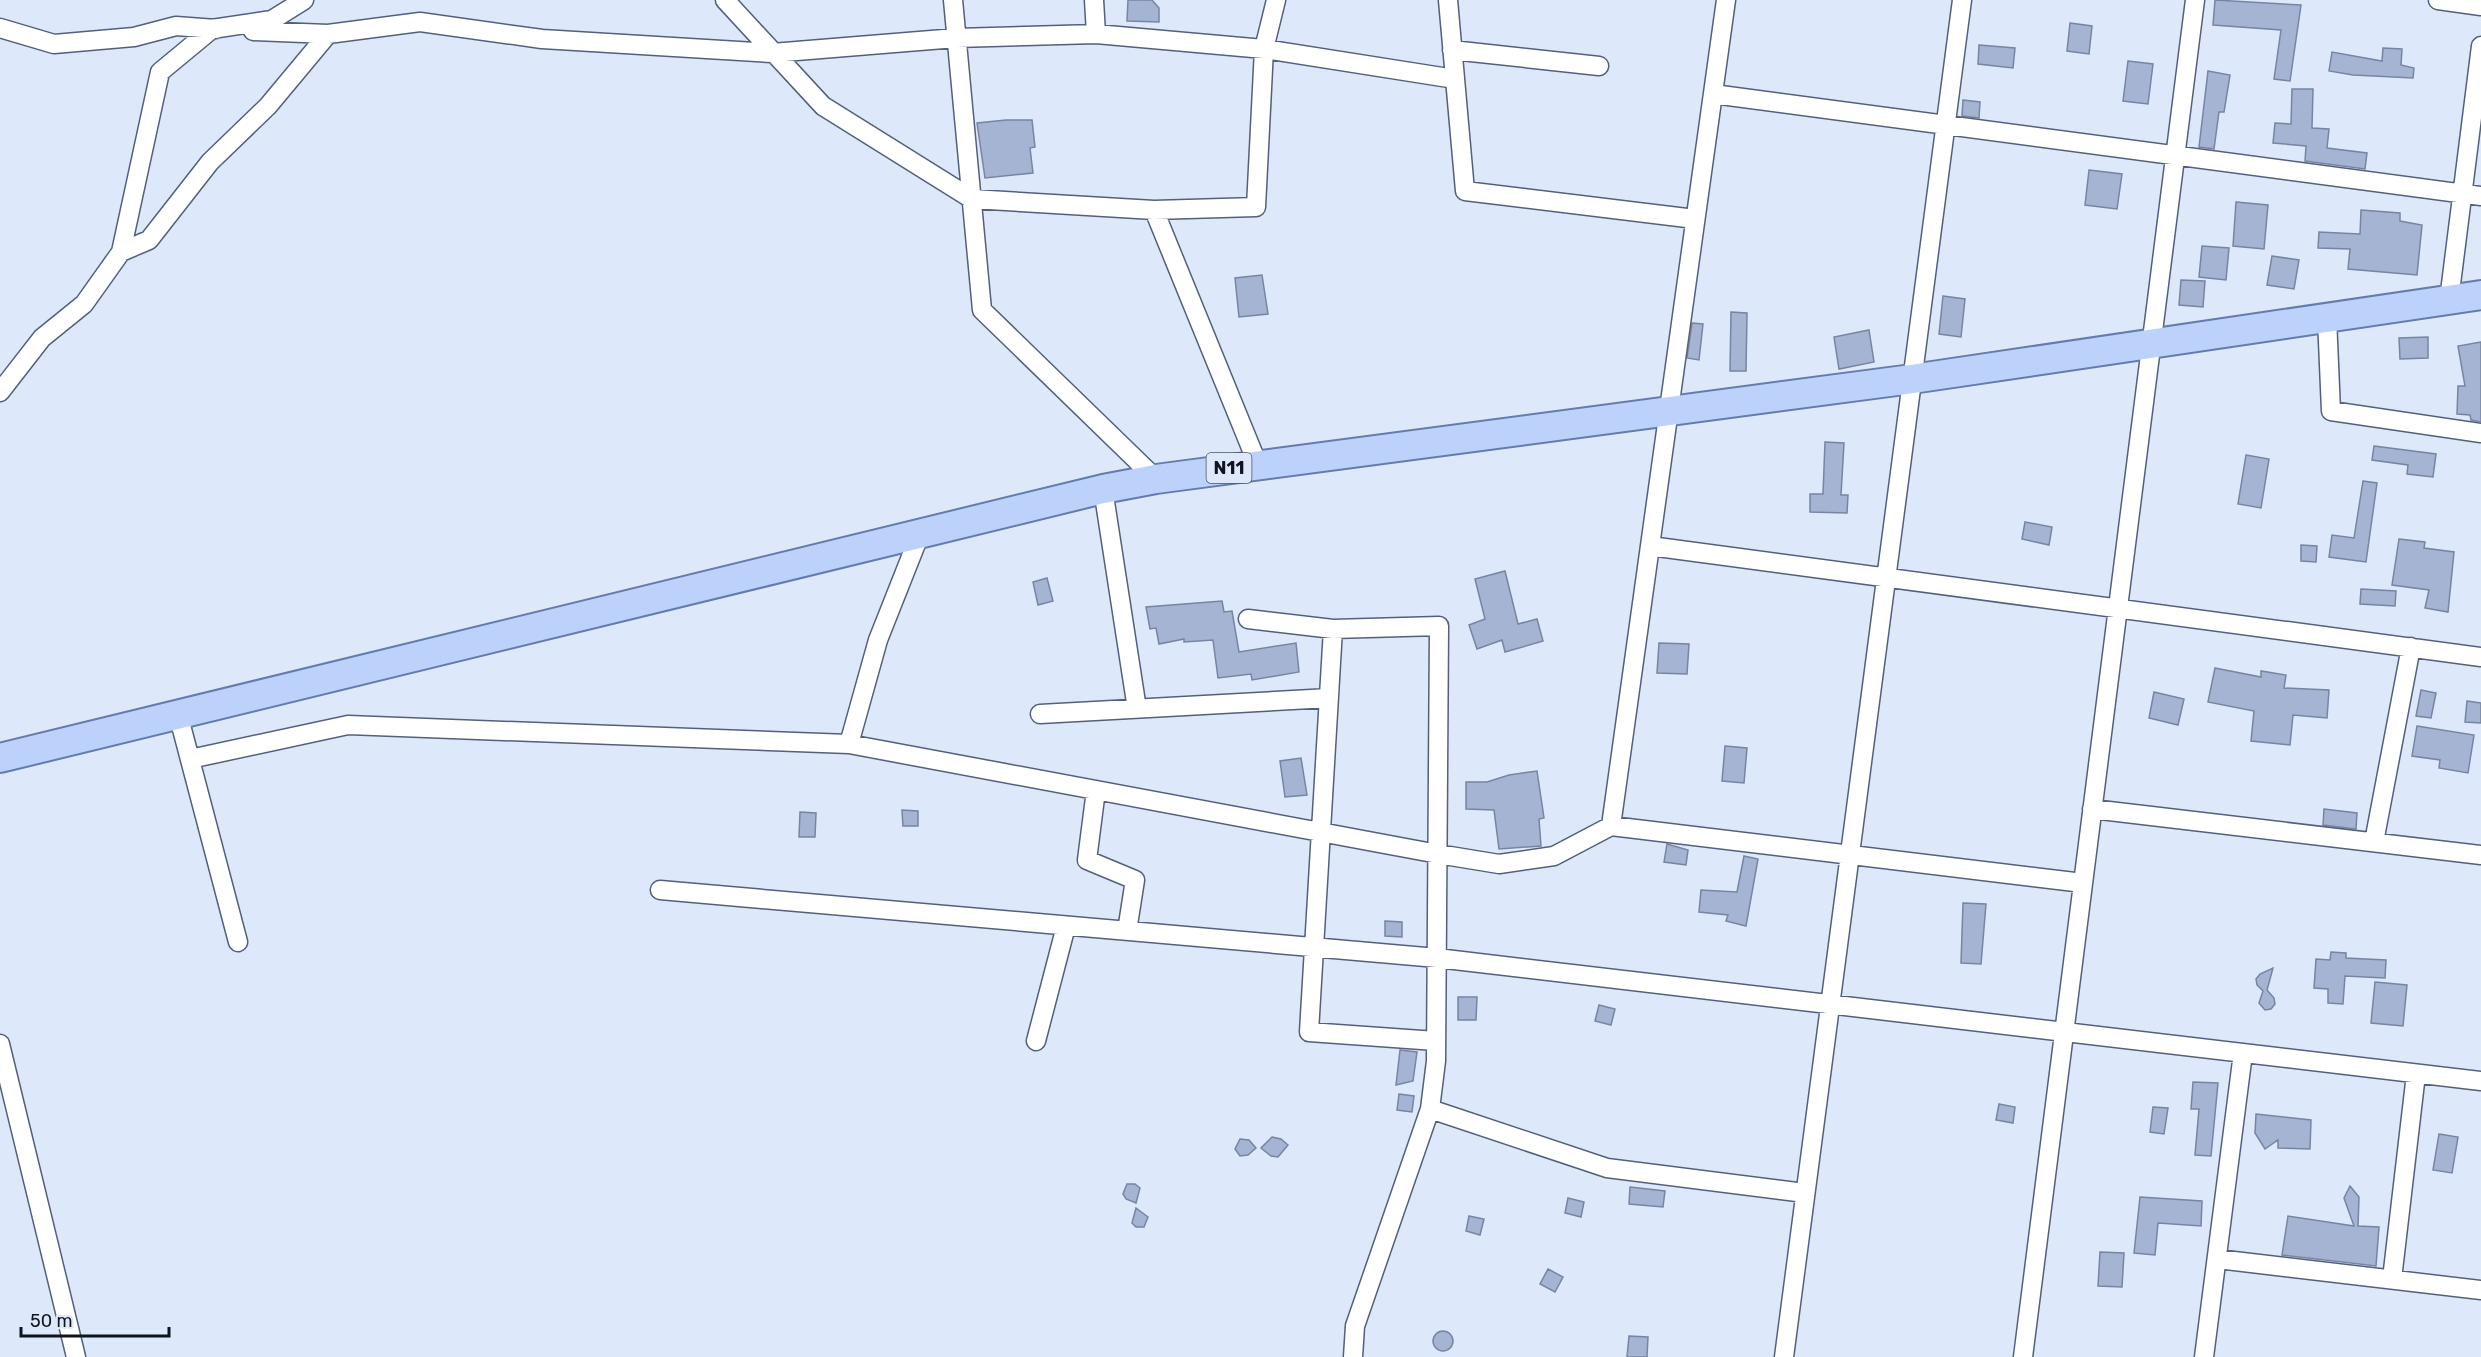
<svg xmlns="http://www.w3.org/2000/svg" width="2481" height="1357" font-family="Rubik,sans-serif">
<style>
.building{fill:#a4b4d2;stroke:#7685a1;stroke-width:1.5}
.lines{fill:none;stroke-linecap:round;stroke-linejoin:round}
.minor-casing{stroke:#52607a;stroke-width:21}
.primary-casing{stroke:#637cac;stroke-width:32}
.minor{stroke:#fff;stroke-width:18}
.primary{stroke:#bcd2fb;stroke-width:28}
.labels{text-anchor:middle;stroke-width:4.5;stroke-linejoin:round;paint-order:stroke}
.shield{fill:#dee8fb;stroke:#4d5461;stroke-width:1.5}
.shield-label{font-size:18px;font-weight:bold;fill:#0f151f}
</style>
<rect width="100%" height="100%" fill="#dee8fb"/>
<!-- building -->
<path class="building" d="M1128 0H1152L1159 8V22L1127 21Z
M2215 0 2301 5 2290 81 2274 79 2281 30 2213 25Z
M2070 23 2092 26 2089 54 2067 51Z
M1979 45 2015 48 2013 68 1978 64Z
M2383 48 2402 49 2401 65 2414 68 2413 78 2353 75 2329 71 2332 52 2382 61Z
M2128 61 2153 64 2148 104 2123 101Z
M2208 71 2230 75 2224 112H2219L2214 149 2199 147Z
M2292 89H2313L2312 128 2329 129 2327 148 2367 153 2365 169 2305 161 2306 146 2273 143 2275 123 2291 124Z
M1963 100 1980 102 1979 118 1962 116Z
M1006 120H1032L1035 147 1030 148 1033 173 985 178 977 123Z
M2089 170 2122 174 2117 209 2085 205Z
M2236 202 2268 205 2264 249 2233 246Z
M2361 210 2400 213V221L2422 225 2417 275 2348 269 2350 249 2318 248 2319 232 2360 234Z
M2202 246 2229 248 2226 280 2199 277Z
M2272 256 2299 260 2294 289 2267 285Z
M1262 275 1268 314 1239 317 1235 278Z
M2181 280 2205 281 2203 307 2179 305Z
M1943 296 1965 299 1961 337 1939 334Z
M1731 312 1747 313 1746 371H1730Z
M1692 323 1703 324 1699 360 1687 358Z
M1869 330 1874 362 1839 369 1834 337Z
M2428 337V358L2400 359 2399 338Z
M2481 342V422L2471 420 2470 415 2457 414 2458 386H2465L2458 346Z
M1825 442 1844 443 1841 495H1848L1847 513 1810 512V494H1823Z
M2374 446 2436 454 2433 477 2407 474 2408 465 2372 460Z
M2246 455 2269 459 2261 508 2238 504Z
M2363 481 2377 483 2366 562 2329 557 2332 535 2354 538Z
M2025 522 2052 527 2049 545 2022 539Z
M2399 539 2425 542 2424 548 2454 552 2448 612 2425 608 2429 590 2392 585Z
M2301 545 2317 546 2316 562 2301 561Z
M1505 571 1518 624 1537 619 1543 641 1505 652 1502 640 1477 649 1469 625 1485 619 1475 579Z
M1047 578 1053 601 1038 605 1033 582Z
M2361 589 2396 591 2395 606 2360 604Z
M1222 601 1224 612 1232 611 1239 652 1296 643 1299 672 1252 680 1251 674 1218 678 1213 640 1184 642V639L1159 644 1156 628 1150 629 1146 607Z
M1659 643 1689 644 1687 674 1657 673Z
M2215 668 2261 677V671L2286 675 2284 688 2329 690 2327 718 2293 715 2290 745 2251 741 2254 711 2208 702Z
M2421 690 2436 693 2431 718 2416 716Z
M2154 692 2184 699 2178 725 2149 718Z
M2467 701 2481 703V723L2465 722Z
M2417 726 2474 735 2468 773 2439 768 2440 760 2412 756Z
M1725 746 1747 748 1744 783 1722 781Z
M1301 758 1307 795 1285 797 1280 761Z
M1537 771 1544 818 1539 819 1541 846 1499 849 1494 810 1466 809V782H1487L1509 775Z
M2324 809 2357 813 2356 829 2323 825Z
M902 810 918 811V826H903Z
M800 812 816 813 815 837H799Z
M1667 844 1688 850 1686 865 1664 862Z
M1744 856 1758 859 1746 926 1726 921 1728 915 1699 912 1701 890 1737 892Z
M1963 903 1986 904 1981 964 1961 963Z
M1385 921 1402 922V937L1385 936Z
M2331 952 2346 953V958L2386 960 2385 978 2345 976 2343 1004 2328 1003V989L2314 988 2316 959 2330 960Z
M2273 968 2267 990 2274 998 2275 1004 2271 1009 2265 1010 2259 1003 2263 991 2257 985 2256 979 2260 974Z
M2375 982 2407 985 2403 1026 2371 1023Z
M1458 997H1477L1476 1020H1458Z
M1599 1005 1615 1009 1611 1025 1595 1021Z
M1400 1050 1417 1052 1413 1081 1396 1085Z
M2193 1082 2218 1083 2211 1156 2195 1155 2199 1109H2191Z
M1399 1094 1414 1096 1412 1112 1397 1110Z
M1999 1104 2015 1107 2013 1123 1996 1120Z
M2153 1107 2168 1108 2164 1134 2150 1132Z
M2256 1114 2311 1120 2310 1149 2278 1148V1140L2265 1149 2255 1133Z
M2439 1134 2458 1137 2452 1173 2433 1170Z
M1272 1137 1281 1139 1288 1145 1278 1157 1271 1156 1261 1148Z
M1240 1139 1249 1140 1256 1148 1248 1155 1240 1156 1235 1149Z
M1127 1184H1135L1140 1188 1136 1203 1126 1199 1123 1194Z
M2350 1186 2359 1197 2358 1226 2379 1227 2376 1266 2282 1255 2288 1216 2354 1226 2344 1198Z
M1630 1187 1665 1191 1663 1207 1629 1204Z
M2140 1197 2202 1201 2201 1226 2158 1223 2155 1255 2134 1253Z
M1568 1198 1584 1202 1581 1217 1565 1213Z
M1136 1208 1148 1217 1144 1227H1136L1132 1223Z
M1469 1216 1484 1219 1480 1235 1466 1231Z
M2100 1252 2124 1253 2122 1287 2098 1286Z
M1548 1269 1563 1277 1555 1292 1540 1284Z
M1433 1341a10 10 0 1 1 20 0a10 10 0 1 1-20 0Z
M1629 1336 1648 1337 1647 1357H1627Z"/>
<g class="lines">
<defs>
<path id="minor" d="M725 0 823 106 972 199 1154 210 1256 207 1264 49 1276 0
M953 0 982 310 1156 479
M1094 0 1096 34
M1448 0 1465 191 1695 219
M2438 0 2481 6
M0 28 54 44 134 37 176 26 216 29
M253 31 328 34
M1452 50 1599 66
M1713 94 2481 196
M1154 210 1258 465
M121 252 149 240 210 162 268 106 328 34 420 22 542 39 772 53 956 38 1096 34 1264 49 1455 79
M2449 300 2481 46
M2327 318 2331 411 2481 433
M0 392 42 338 84 304 121 252 160 72 212 29 272 20 304 0
M1103 489 1137 709
M1650 546 2481 657
M1248 619 1333 629 1439 626 1436 1061 1430 1109 1355 1326 1353 1357
M1333 629 1309 1032 1436 1041
M178 714 238 942
M1040 714 1329 698
M849 744 878 640 920 534
M190 759 348 725 849 744 1438 854 1499 864 1554 856 1611 826 2083 883
M1096 790 1087 860 1135 880 1127 931
M2092 809 2481 855
M1611 826 1726 0
M2374 842 2411 647
M660 890 1437 958 2481 1081
M1036 1041 1066 926
M0 1044 76 1357
M1430 1109 1607 1168 1805 1193
M2217 1259 2481 1290
M2392 1279 2416 1074
M1784 1357 1962 0
M2023 1357 2195 0
M2204 1357 2243 1053"/>
<path id="primary" d="M0 758 1103 489 1156 479 1912 379 2481 295"/>
</defs>
<!-- minor casing -->
<use href="#minor" class="minor-casing"/>
<!-- primary casing -->
<use href="#primary" class="primary-casing"/>
<!-- minor -->
<use href="#minor" class="minor"/>
<!-- primary -->
<use href="#primary" class="primary"/>
</g>
<g class="labels">
<!-- shield labels -->
<rect class="shield" x="1206.5" y="453" width="45" height="30" rx="4.5"/>
<g class="shield-label">
<text x="1229" y="474">N11</text>
</g>
</g>
<!-- scale -->
<path d="M21 1327v9h148v-9" fill="none" stroke="#0f151f" stroke-width="3"/>
<text x="30" y="1327" font-size="18" fill="#0f151f" stroke="#dee8fb" stroke-width="4.5" paint-order="stroke">50 m</text>
</svg>
